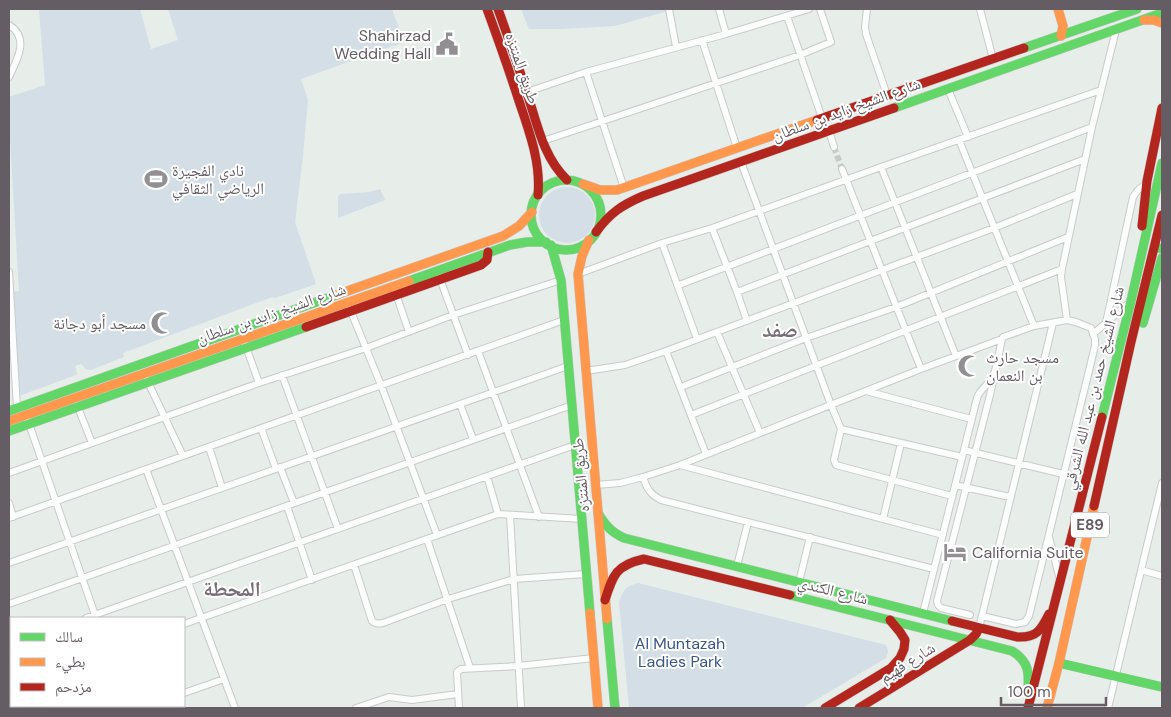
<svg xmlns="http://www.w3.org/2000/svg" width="1171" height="717" font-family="'DM Sans','Noto Naskh Arabic',sans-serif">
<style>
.green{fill:#d3dee7}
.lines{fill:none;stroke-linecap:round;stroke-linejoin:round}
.street-tunnel{stroke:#c6c9c8;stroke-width:6;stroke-dasharray:6 3;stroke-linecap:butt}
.street-casing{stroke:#cacacb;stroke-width:8}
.fast-casing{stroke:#cacacb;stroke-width:10}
.slow-casing{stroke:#cacacb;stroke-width:10}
.jam-casing{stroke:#cacacb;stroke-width:10}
.street{stroke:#fbfcfc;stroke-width:6}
.fast{stroke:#63d668;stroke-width:9}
.slow{stroke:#ff974d;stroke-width:9}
.jam{stroke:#b3261e;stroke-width:9}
.labels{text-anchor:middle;stroke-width:4;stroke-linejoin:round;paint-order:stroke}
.shield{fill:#fff;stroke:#938e92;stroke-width:1}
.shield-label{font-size:15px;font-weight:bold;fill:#655d64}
.poi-label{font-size:16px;fill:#655d64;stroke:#fff;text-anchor:start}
.street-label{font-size:16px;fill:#655d64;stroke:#fff}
.park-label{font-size:16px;fill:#385688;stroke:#fff}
.district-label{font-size:21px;font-weight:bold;fill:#776e76;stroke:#fff}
</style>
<rect width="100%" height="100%" fill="#e7ede9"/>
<!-- green -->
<path class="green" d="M39 9H140L151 49 178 40 168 9H392L404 42 301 79 308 100 303 156 295 222 316 284 275 298 272 297 123 353 124 357 91 370 86 369 81 364 75 366 77 374 76 375 19 396 12 292 19 291 9 122V97L45 85Z
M521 9H675L615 26 562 29H529Z
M539 215a28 28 0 1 1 56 0a28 28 0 1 1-56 0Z
M380 189 385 200 338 218V196L341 194 369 192Z
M638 583 886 645 888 651 886 658 802 708H629L619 602C623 590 626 586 638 583Z"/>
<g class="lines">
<!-- street-tunnel -->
<path class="street-tunnel" d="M834 147 842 169"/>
<defs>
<path id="street" d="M669 9 676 47
M719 9 726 34
M867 9 865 27 866 34 887 95
M980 9 993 59
M787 16 822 118
M9 25C30 38 17 60 9 77
M702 40 737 148
M586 72 624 188
M948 89 968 137
M527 92 586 72 726 34 809 9
M829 131 834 147
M959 140 1034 326
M543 141 800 55 831 42 820 9
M741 162 831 405 841 429 834 460 836 465 952 496
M881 167 956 356
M842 169 921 369
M712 228 737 292 747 321
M662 243 697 339
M9 272 17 408
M578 274 662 243 712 228 881 167 1101 90
M439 276 468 355
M679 285 1092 127
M395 291 409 332
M737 292 1085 159
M347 302 381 385 437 535
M1067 320 1061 277 1062 269 1092 127 1116 30
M1106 323 1133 197 1138 190 1146 184
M717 332 760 433
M1093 334 1130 302
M245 344 259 383
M478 351 539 517
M666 351 706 454
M586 371 625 365 666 351 994 228 1077 194
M282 375 338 529
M147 380 183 456
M681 387 806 338 896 307 1068 237
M866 391 971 419
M460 404 473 439
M77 405 92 443
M26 415 96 618
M691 415 1062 269
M261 428 276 469
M841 429 962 457
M209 447 222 488
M964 450 1063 474
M680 465 943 535
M280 467 294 503
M146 469 235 708
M9 473 259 383 366 348 453 315 561 280
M487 476 498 514
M643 477C647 489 650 494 661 500L934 569
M596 485 620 483 643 477 680 465 921 369 1002 339 1003 337 1034 326 1067 320 1076 322 1091 328 1095 339V346L1029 616 1025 622 1016 624 982 616
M955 485 1010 497
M9 503 13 517
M287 506 312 580
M510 515 521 708
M9 518 564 320
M883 519 901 443
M1049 537 1059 576
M427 539 470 668
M9 563 568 366
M354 565 372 621C375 624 379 624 383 623L448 599 514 579 586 574
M737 566 748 522
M1141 570 1162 576
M799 582 810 537
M9 604 572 405
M923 613 977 398C980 389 987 386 992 378 998 367 999 351 1002 339
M970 615 941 608 938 605 937 601 990 395 994 377
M86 618 575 445
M184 624 498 514 582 519
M979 628 1053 323
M9 646 11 645
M9 657 11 664
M9 686 11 685
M184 693 224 679
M34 706 35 708
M94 706 95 708
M162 706V708
M139 708 147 706
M356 708 389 697 412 700 458 694
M459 708 457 672 461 669 518 666 594 658
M1108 708 1162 483"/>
<path id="fast" d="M1024 48 1137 9
M894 108 1162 13
M531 215a35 35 0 1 1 70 0a35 35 0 1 1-70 0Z
M551 245 561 280 590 613
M1155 247 1162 249
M409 281 510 245 527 242H546
M1143 323 1162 258
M9 411 336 295
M1102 417 1131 301 1162 163
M9 431 306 327
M598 513C605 525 611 532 624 538L952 621
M790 595 1012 651C1030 662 1029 674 1028 693
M607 619 615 708
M1059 663 1162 687"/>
<path id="slow" d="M1058 9 1063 26 1061 36
M1144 20H1154L1162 23
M583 184 600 190H617L817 120
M589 240 582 256 578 274 607 619
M336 295 503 236 519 226 532 212
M9 421 409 281
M590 613 598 708
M1047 708 1059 663 1094 506"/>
<path id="jam" d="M487 9C498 39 509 70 519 101 529 131 541 162 538 195
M498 9C508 37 518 65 527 93 537 123 543 157 567 180
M817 120 1024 48
M1142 226 1147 181 1162 108
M596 232C610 213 622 205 643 196L894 108
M306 327 481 265 487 260 488 252
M1094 506 1131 342 1162 215
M605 600C613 575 616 565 644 559L790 595
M952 621 1017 637C1037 638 1041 630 1049 614
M825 708 891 668 900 658 904 649 905 640 900 632 890 620
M859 708 970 640 976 634 979 628
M1028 708 1102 417"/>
</defs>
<!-- street casing -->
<use href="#street" class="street-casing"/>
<!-- fast casing -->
<use href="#fast" class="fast-casing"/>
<!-- slow casing -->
<use href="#slow" class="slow-casing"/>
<!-- jam casing -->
<use href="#jam" class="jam-casing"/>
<!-- street -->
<use href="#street" class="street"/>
<!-- fast -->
<use href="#fast" class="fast"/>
<!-- slow -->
<use href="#slow" class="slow"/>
<!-- jam -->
<use href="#jam" class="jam"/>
</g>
<!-- icons -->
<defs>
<symbol id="civic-bare" viewBox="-9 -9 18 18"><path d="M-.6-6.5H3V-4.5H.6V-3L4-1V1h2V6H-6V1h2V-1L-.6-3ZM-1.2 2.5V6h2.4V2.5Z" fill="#928f93" stroke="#fff" stroke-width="2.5" paint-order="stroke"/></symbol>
<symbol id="stadium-bare" viewBox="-9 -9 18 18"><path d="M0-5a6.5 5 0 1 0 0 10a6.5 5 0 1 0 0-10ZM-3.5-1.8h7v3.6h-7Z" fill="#928f93" stroke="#fff" stroke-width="2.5" paint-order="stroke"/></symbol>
<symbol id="mosque-bare" viewBox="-9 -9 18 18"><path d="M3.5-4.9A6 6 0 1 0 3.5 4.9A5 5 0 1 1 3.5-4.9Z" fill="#928f93" stroke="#fff" stroke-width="2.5" paint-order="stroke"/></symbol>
<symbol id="hotel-bare" viewBox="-9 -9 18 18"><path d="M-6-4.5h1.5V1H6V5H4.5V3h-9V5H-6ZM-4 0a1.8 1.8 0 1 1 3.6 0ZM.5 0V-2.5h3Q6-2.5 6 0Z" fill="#928f93" stroke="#fff" stroke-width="2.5" paint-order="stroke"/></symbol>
</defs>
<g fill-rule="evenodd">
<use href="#civic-bare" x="431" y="28" width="32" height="32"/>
<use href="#stadium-bare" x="140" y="163" width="32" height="32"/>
<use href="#mosque-bare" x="146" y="307" width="32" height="32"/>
<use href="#mosque-bare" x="953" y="350" width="32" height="32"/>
<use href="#hotel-bare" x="939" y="536" width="32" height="32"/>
</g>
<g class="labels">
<!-- shield labels -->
<rect class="shield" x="1071" y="512.5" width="38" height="25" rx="4"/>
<g class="shield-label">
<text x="1090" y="530">E89</text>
</g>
<!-- poi labels -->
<g class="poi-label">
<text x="431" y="41" text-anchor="end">Shahirzad<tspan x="431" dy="18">Wedding Hall</tspan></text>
<text x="172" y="176">نادي الفجيرة<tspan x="172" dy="18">الرياضي الثقافي</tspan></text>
<text x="146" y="329" text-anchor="end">مسجد أبو دجانة</text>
<text x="986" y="363">مسجد حارث<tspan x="986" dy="18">بن النعمان</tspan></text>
<text x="972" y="558">California Suite</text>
</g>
<!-- street labels -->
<g class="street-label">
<text transform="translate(523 68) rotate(71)" y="6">طريق المنتزه</text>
<text transform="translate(846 109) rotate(-20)" y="6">شارع الشيخ زايد بن سلطان</text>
<text transform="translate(271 313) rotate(-19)" y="6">شارع الشيخ زايد بن سلطان</text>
<text transform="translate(1093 388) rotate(-76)" y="6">شارع الشيخ حمد بن عبد الله الشرقي</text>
<text transform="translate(580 475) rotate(-95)" y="6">طريق المنتزه</text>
<text transform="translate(833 590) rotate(14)" y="6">شارع الكندي</text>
<text transform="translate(907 662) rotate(-32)" y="6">شارع فهيم</text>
</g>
<!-- park labels -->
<g class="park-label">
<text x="680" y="649">Al Muntazah<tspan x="680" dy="18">Ladies Park</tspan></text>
</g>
<!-- district labels -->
<g class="district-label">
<text x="780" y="337">صفد</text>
<text x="232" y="596">المحطة</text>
</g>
</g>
<!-- border -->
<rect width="1171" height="717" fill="none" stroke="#655d64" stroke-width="20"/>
<!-- legend -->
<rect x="10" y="617" width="175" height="90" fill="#ffffff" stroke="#c1bec1"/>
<rect x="20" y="633" width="25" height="8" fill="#63d668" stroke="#c1bec1"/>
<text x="55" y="642" font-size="15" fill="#655d64">سالك</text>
<rect x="20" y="658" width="25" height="8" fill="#ff974d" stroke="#c1bec1"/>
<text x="55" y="667" font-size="15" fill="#655d64">بطيء</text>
<rect x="20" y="683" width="25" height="8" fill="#b3261e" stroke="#c1bec1"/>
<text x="55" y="692" font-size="15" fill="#655d64">مزدحم</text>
<!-- scale -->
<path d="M1001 697v8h105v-8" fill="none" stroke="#655d64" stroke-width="2.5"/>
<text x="1008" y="697" font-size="15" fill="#655d64" stroke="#ffffff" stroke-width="4" paint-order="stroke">100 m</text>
</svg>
